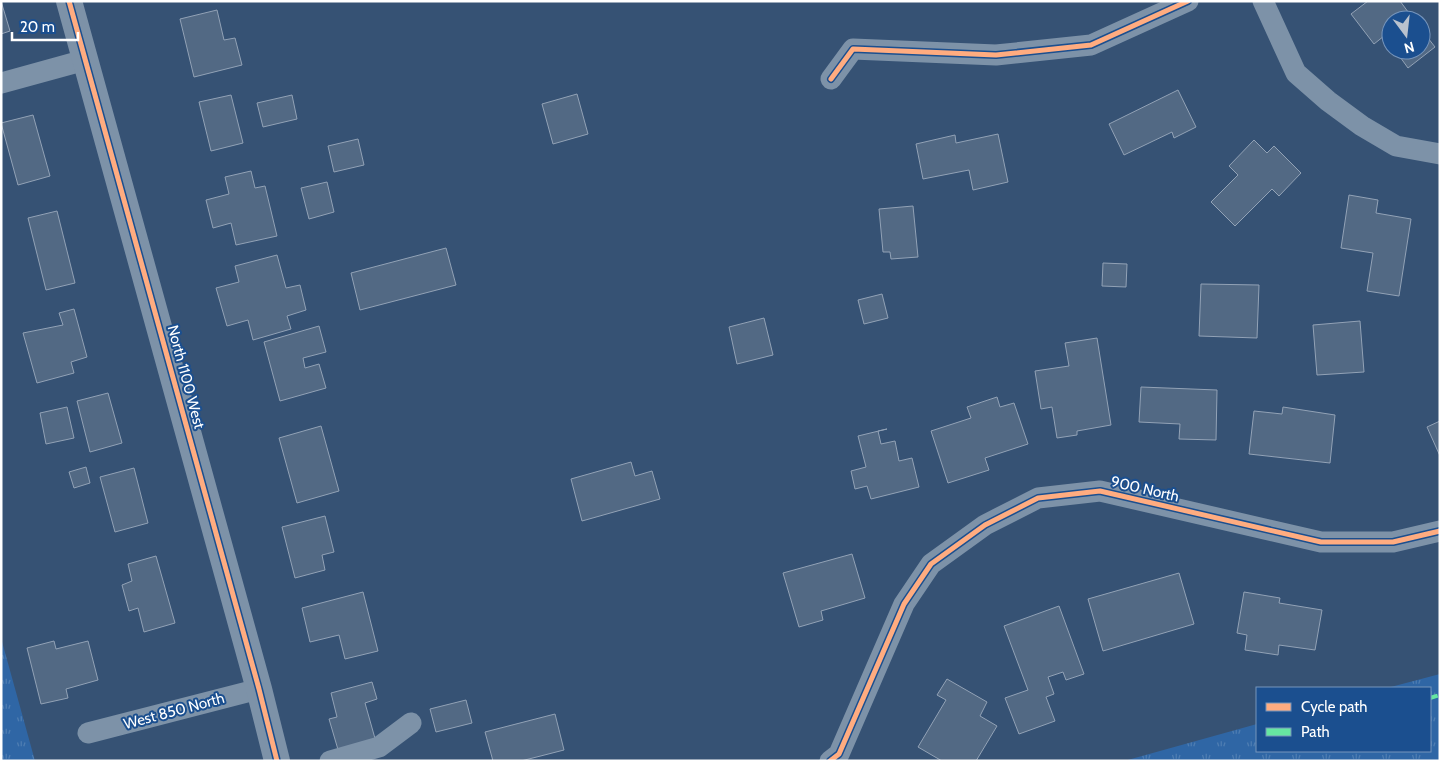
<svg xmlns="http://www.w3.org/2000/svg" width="1441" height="762" font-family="Cabin,sans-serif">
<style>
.grass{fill:url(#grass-tufts)}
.building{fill:#526984;stroke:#92a2b6}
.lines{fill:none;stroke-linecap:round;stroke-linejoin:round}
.minor{stroke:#7d92a8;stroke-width:21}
.tertiary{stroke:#7d92a8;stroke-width:26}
.quiet{stroke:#66e7a1;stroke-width:4;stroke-dasharray:8 4;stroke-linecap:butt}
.cycleway-casing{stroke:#1b4f8f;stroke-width:8}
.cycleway{stroke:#ffac80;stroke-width:5}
.labels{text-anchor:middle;stroke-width:4;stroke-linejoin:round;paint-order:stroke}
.street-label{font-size:15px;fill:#fff;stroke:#1b4f8f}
</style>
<defs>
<pattern id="grass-tufts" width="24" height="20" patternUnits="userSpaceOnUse" patternTransform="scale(1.25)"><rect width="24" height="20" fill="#2f66a5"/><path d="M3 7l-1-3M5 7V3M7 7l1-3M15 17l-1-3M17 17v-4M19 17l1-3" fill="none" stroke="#4e7db2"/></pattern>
</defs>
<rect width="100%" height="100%" fill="#365274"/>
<!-- grass -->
<path class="grass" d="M1 638 35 761H1Z
M1440 674V761H1124L1257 724V751H1430V688H1387Z"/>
<!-- building -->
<path class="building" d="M1 1 10 31 1 34Z
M1368 1H1400L1414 20H1391V45L1384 36 1374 44 1351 14Z
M217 10 224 40 235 38 242 65 194 77 180 19Z
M1421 29 1435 47 1408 68 1395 50H1421Z
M1178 90 1196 127 1174 138 1172 132 1124 155 1109 124Z
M577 94 588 134 553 144 542 104Z
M231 95 243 143 211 151 199 102Z
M292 95 297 119 263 127 257 103Z
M33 115 50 176 18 185 1 123Z
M998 134 1008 182 973 190 969 170 923 179 916 144 955 135 956 143Z
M358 139 364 165 334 172 328 146Z
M1254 140 1267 153 1274 146 1301 173 1279 196 1272 189 1235 226 1211 202 1238 175 1229 166Z
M251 171 255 188 265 186 277 236 236 245 231 223 213 228 206 200 229 194 225 177Z
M327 182 334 212 309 219 301 188Z
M1349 195 1378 200 1376 213 1411 219 1399 296 1367 291 1373 253 1341 248Z
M913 206 918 257 891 259 890 252H883L879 209Z
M57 211 75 283 46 290 28 218Z
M446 248 456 285 360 310 351 273Z
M277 255 286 288 300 285 306 310 287 316 291 329 253 340 248 320 227 326 216 288 239 282 235 266Z
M1103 263 1127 264 1126 287 1102 286Z
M1201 284 1259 285 1257 338 1199 336Z
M882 294 888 318 864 324 858 300Z
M74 309 87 357 71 362 74 373 37 383 23 333 63 325 59 313Z
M764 318 773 355 737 364 729 327Z
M1360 321 1364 372 1317 375 1313 325Z
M319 326 326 352 303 358 305 368 319 364 326 388 280 401 264 342Z
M1097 338 1111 425 1077 431V435L1057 438 1052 407 1041 409 1035 371 1069 366 1065 343Z
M1141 387 1217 390 1216 440 1179 439 1180 424 1139 422Z
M108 393 122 443 90 452 77 401Z
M997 397 1000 407 1014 403 1028 444 985 458 989 470 948 483 931 431 971 418 967 407Z
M67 407 74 438 46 444 40 413Z
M1283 407 1335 415 1330 463 1249 454 1254 411 1282 414Z
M1440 421V456L1427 427Z
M321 426 339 491 297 503 279 438Z
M887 429 878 431 881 444 895 441 899 461 912 458 919 487 871 499 867 486 855 489 851 471 866 467 858 436Z
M631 462 635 476 652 471 660 499 582 521 571 479Z
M86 467 90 483 74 488 69 472Z
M134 468 148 523 115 532 100 477Z
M325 516 334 552 322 555 325 570 295 578 282 527Z
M852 554 865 598 821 611 823 620 799 627 783 573Z
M156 556 175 623 144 632 138 608 129 611 122 585 132 581 128 564Z
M1179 573 1194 624 1103 651 1088 599Z
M363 592 378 651 345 659 339 635 310 642 302 608Z
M1244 592 1280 598 1279 603 1322 610 1315 650 1279 645 1278 655 1245 650 1247 635 1237 633Z
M1059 606 1084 674 1066 680 1063 672 1048 677 1054 694 1046 697 1055 721 1019 734 1005 698 1028 690 1004 626Z
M54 641 56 649 88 641 98 680 66 689 68 698 41 704 27 648Z
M947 679 987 702 980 716 997 726 976 761H942L918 747 946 700 937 695Z
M372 682 377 699 365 703 376 742 339 753 329 719 337 717 331 693Z
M466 700 472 723 436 732 430 709Z
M555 714 564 750 521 761H493L485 732Z"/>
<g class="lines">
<!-- minor -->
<path class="minor" d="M1263 1 1296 73 1328 101 1362 126 1396 146 1440 154
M831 79 853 49 996 55 1091 45 1188 1
M1 83 85 60
M88 733 259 689
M330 761 379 747 411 723
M830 761 839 754 904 604 931 564 985 525 1038 498 1100 491 1321 542H1393L1440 531"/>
<!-- tertiary -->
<path class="tertiary" d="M69 1 259 689 277 761"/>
<!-- quiet -->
<path class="quiet" d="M1430 698 1440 695"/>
<defs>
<path id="cycleway" d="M69 1 259 689 277 761
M831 79 853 49 996 55 1091 45 1188 1
M830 761 839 754 904 604 931 564 985 525 1038 498 1100 491 1321 542H1393L1440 531"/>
</defs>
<!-- cycleway casing -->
<use href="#cycleway" class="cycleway-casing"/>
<!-- cycleway -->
<use href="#cycleway" class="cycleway"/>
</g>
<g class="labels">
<!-- street labels -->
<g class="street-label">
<text transform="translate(186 377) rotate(75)" y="5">North 1100 West</text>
<text transform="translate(1145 489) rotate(13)" y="5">900 North</text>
<text transform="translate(174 711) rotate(-15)" y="5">West 850 North</text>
</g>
</g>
<!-- border -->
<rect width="1441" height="762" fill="none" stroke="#ffffff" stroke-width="5"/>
<!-- legend -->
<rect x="1256" y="687" width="175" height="65" fill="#1b4f8f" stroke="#7695bc"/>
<rect x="1266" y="703" width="25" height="8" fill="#ffac80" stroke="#7695bc"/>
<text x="1301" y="712" font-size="15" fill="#ffffff">Cycle path</text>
<rect x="1266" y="728" width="25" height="8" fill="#66e7a1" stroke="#7695bc"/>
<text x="1301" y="737" font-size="15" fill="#ffffff">Path</text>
<!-- north arrow -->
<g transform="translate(1406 35) rotate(165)"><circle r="24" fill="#1b4f8f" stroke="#7695bc"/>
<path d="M0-4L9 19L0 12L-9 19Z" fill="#b9c2ce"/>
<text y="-8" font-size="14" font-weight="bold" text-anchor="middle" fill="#ffffff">N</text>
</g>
<!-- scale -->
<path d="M12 32v8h66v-8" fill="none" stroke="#ffffff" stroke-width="2.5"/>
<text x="20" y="32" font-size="15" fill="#ffffff" stroke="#1b4f8f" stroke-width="4" paint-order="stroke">20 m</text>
</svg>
